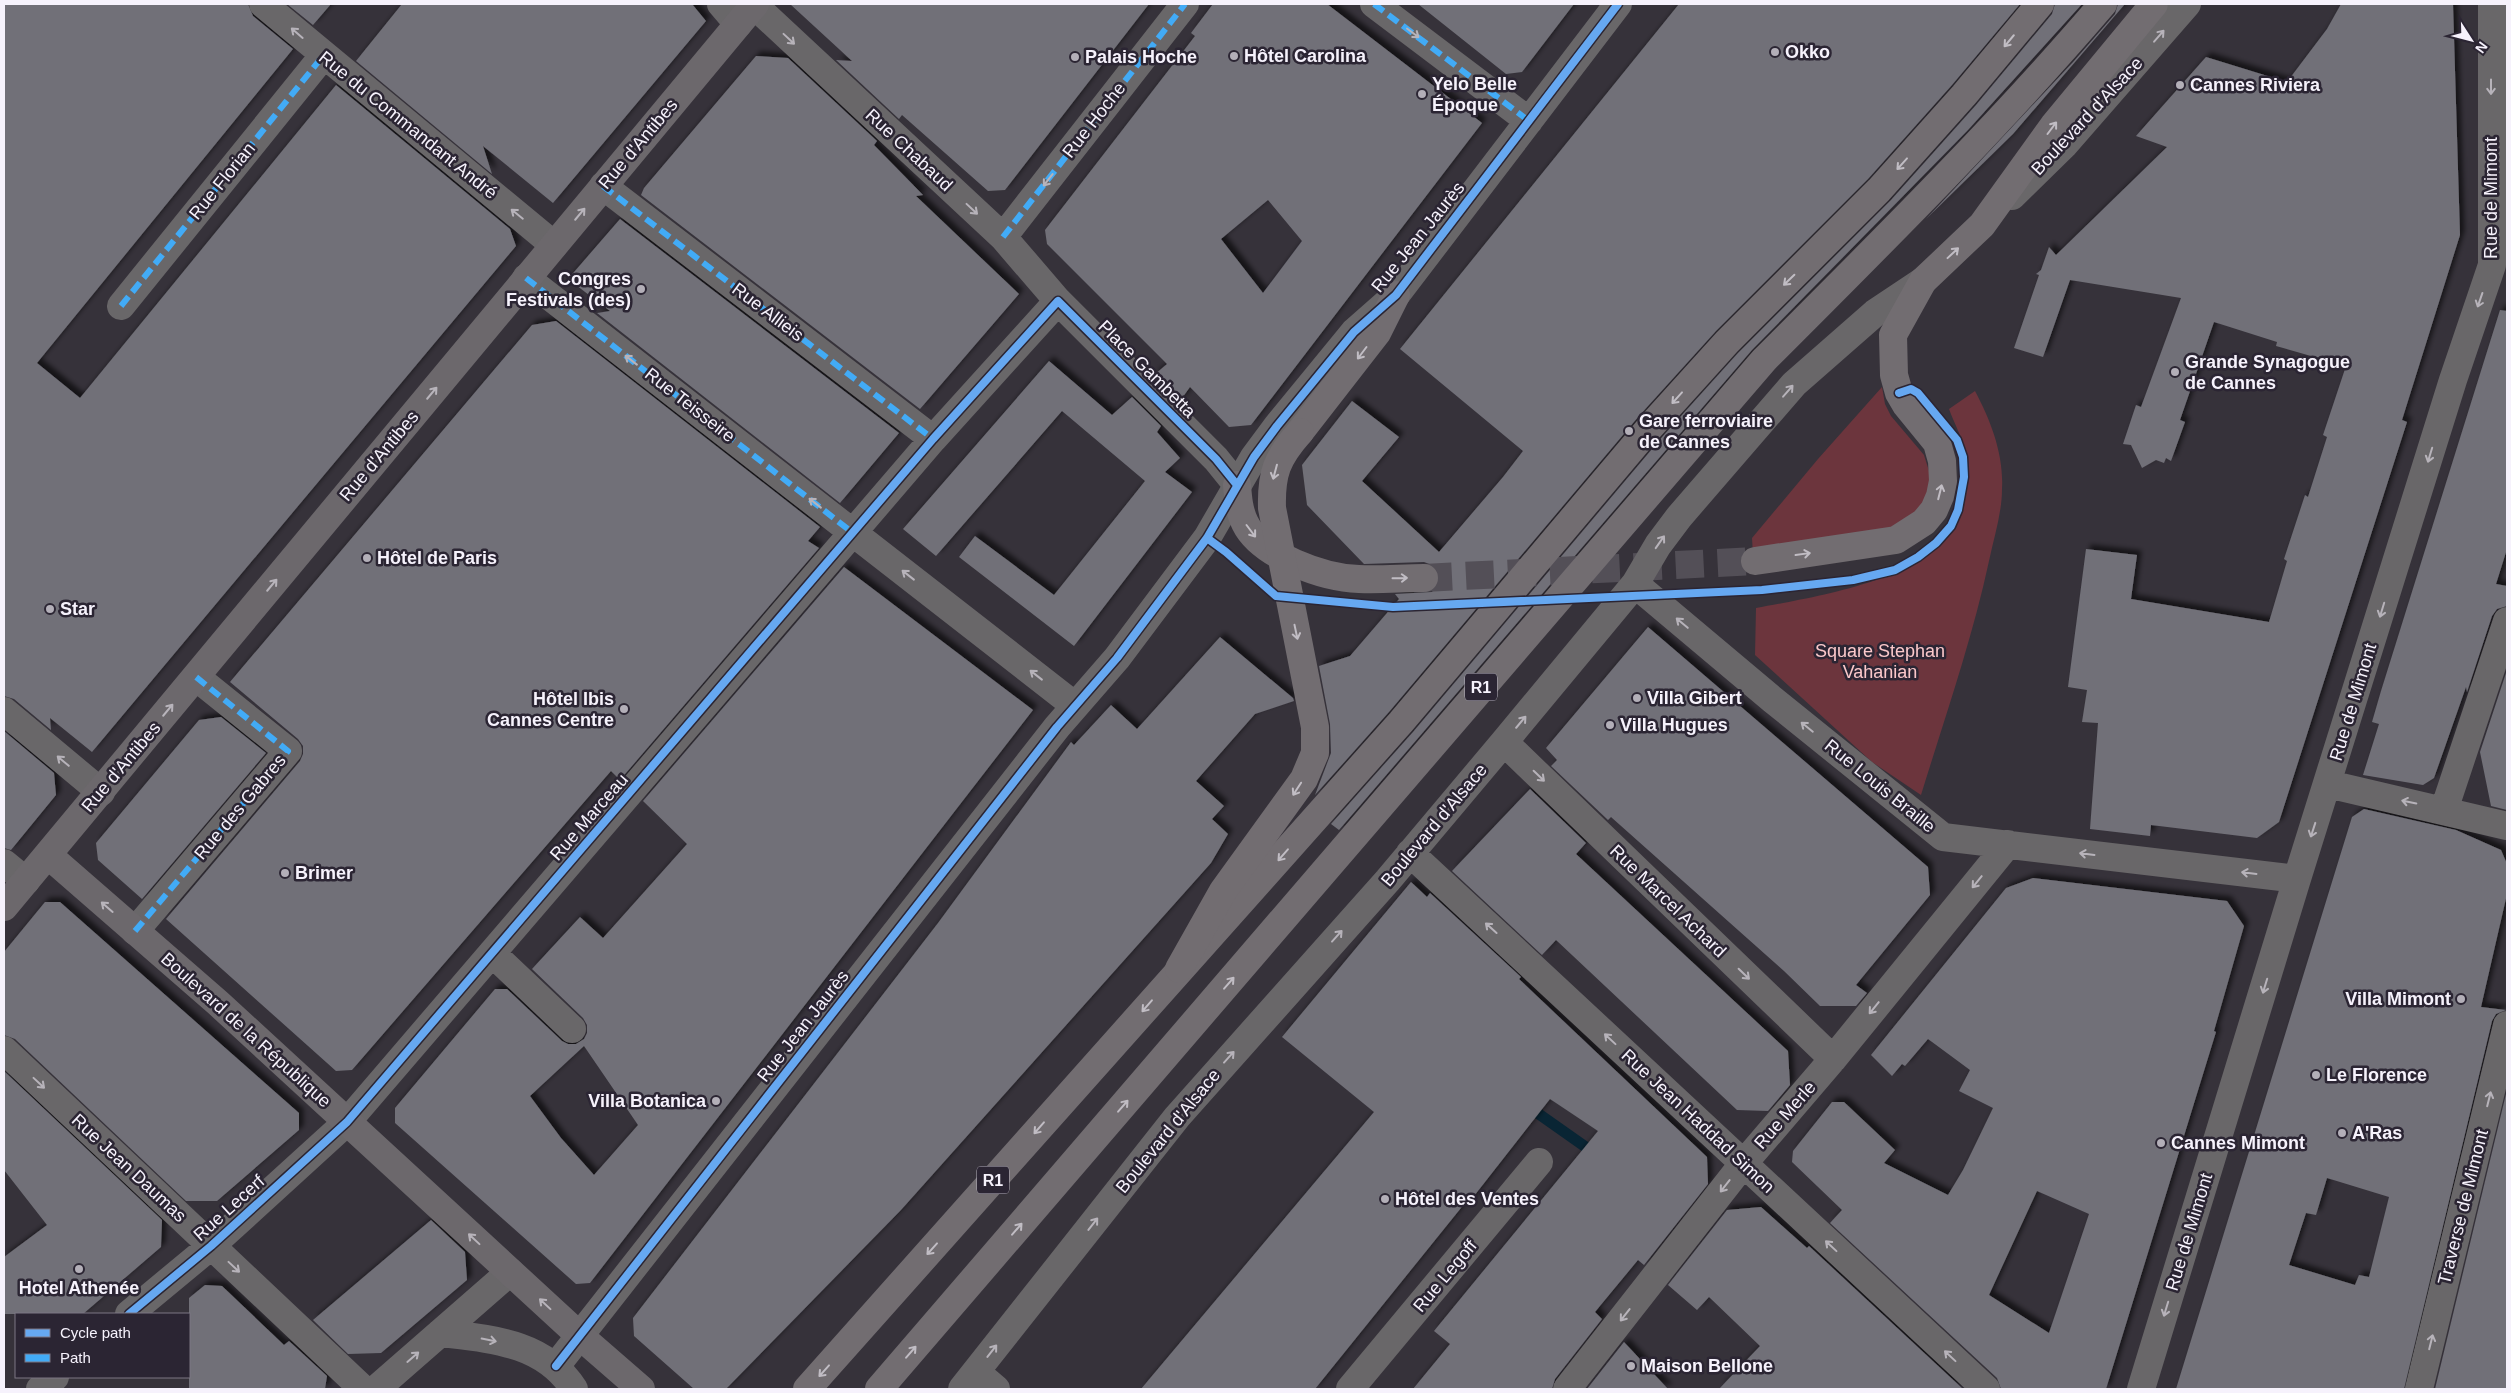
<svg xmlns="http://www.w3.org/2000/svg" width="2511" height="1393" font-family="Arial,sans-serif">
<style>
.green{fill:#6c353d}
.lines{fill:none;stroke-linecap:round;stroke-linejoin:round}
.stream{stroke:#092534;stroke-width:11}
.building{fill:#717078;fill-rule:evenodd;filter:url(#shadow)}
.highway-tunnel{stroke:#534f57;stroke-width:28;stroke-dasharray:28 14;stroke-linecap:butt}
.street{stroke:#696769;stroke-width:28}
.secondary{stroke:#6c686c;stroke-width:28}
.highway{stroke:#726d71;stroke-width:28}
.highway-bridge{stroke:#726d71;stroke-width:28}
.quiet{stroke:#42abf6;stroke-width:6;stroke-dasharray:12 6;stroke-linecap:butt}
.cycleway-casing{stroke:#2b2533;stroke-width:11}
.cycleway{stroke:#66a8f1;stroke-width:8}
.oneway{stroke:#b7b3ba}
.oneway2{stroke:#c1bdc4}
.oneway3{stroke:#b8b4bb}
.poi-dot{fill:#b3afb8;stroke:#2b2533;stroke-width:2}
.labels{text-anchor:middle;stroke-width:5;stroke-linejoin:round;paint-order:stroke}
.shield{fill:#2b2533;stroke:#b9b4c0;stroke-width:1}
.shield-label{font-size:16px;font-weight:bold;fill:#f6f2fc}
.poi-label{font-size:18px;font-weight:bold;fill:#f6f2fc;stroke:#2b2533;text-anchor:start}
.street-label{font-size:18px;fill:#f6f2fc;stroke:#2b2533}
.park-label{font-size:18px;fill:#fbc8ca;stroke:#2b2533}
</style>
<defs>
<filter id="shadow"><feDropShadow dx="4.5" dy="-4.5" stdDeviation="2.5" flood-color="#0009"/></filter>
</defs>
<rect width="100%" height="100%" fill="#36323a"/>
<!-- green -->
<path class="green" d="M1882 387 1885 404 1891 416 1924 455 1929 471V483L1927 498 1920 510 1899 529 1753 555 1752 538 1818 459Z
M1975 391C1991 421 2004 455 2002 489 2002 513 1994 537 1989 561 1972 640 1945 717 1921 795L1872 762 1755 655 1756 608C1810 598 1916 581 1949 535 1957 524 1961 513 1964 501 1968 486 1969 466 1966 452 1962 437 1954 423 1949 409Z"/>
<g class="lines">
<!-- stream -->
<path class="stream" d="M1526 1105 1597 1155"/>
</g>
<!-- building -->
<path class="building" d="M4 4H248L253 16 293 49 37 363 80 398 336 85 510 229 516 246 92 752 50 718 51 730 14 699 4 696Z
M287 4H331L313 25Z
M402 4H692L706 21 553 203 483 146 492 174 356 61Z
M790 4H1149L1005 190 988 191 902 115 899 119 836 60 852 61Z
M1213 4H1327L1482 123 1251 425 1229 427 1190 387 1180 401 1154 375 1167 364 1047 244 1045 230 1195 36 1191 33ZM1268 200 1302 241 1263 293 1221 239Z
M1418 4H1574L1522 72 1506 74Z
M1679 4H2020L1952 85 1868 179 1716 331 1639 416 1389 712 1315 795 1331 753 1330 724 1319 666 1350 656 1399 599 1395 594 1432 592 1437 586 1440 577 1437 570 1432 565 1424 562 1364 564 1307 505 1302 465 1352 401 1399 437 1362 481 1439 552 1503 477 1523 451 1400 349Z
M2055 4H2082L1968 130 1752 350 1339 830 1331 824 1413 732 1663 436 1738 353 1891 200 1976 105 2052 14Z
M2118 4H2125L2013 134 1926 219 2074 61 2115 14Z
M2341 4H2453L2460 235 2402 420 2407 422 2279 822 2257 838 2151 825 2150 836 2090 829 2098 723 2082 722 2087 690 2068 687 2086 549 2137 555 2131 599 2269 622 2287 561 2284 559 2305 495 2308 497 2327 437 2323 435 2346 366 2276 346 2277 342 2214 322 2180 420 2185 422 2171 461 2166 458 2164 463 2156 460 2142 468 2131 445 2123 444 2136 405 2141 407 2181 298 2070 280 2043 357 2014 348 2039 275 2036 274 2041 270 2049 247 2056 255 2167 147 2136 136 2206 57 2287 82 2327 29Z
M756 56 788 58 877 141 874 145 923 195 916 196 1019 294 920 409 641 195 644 188Z
M620 219 899 433 840 503 597 313 610 311 568 279Z
M2500 310 2507 311V549L2496 584 2507 586V606L2497 609 2492 616 2467 692 2466 687 2434 778 2423 785 2363 775 2379 724 2372 722 2381 691Z
M556 321 820 527 808 541 819 548 620 780 611 771 352 1070 336 1071 166 919 300 761 303 754V746L298 739 230 682 532 325Z
M1049 361 1112 415 1132 397 1161 426 1157 432 1180 458 1165 472 1192 492 1074 646 959 557 975 536 1054 595 1145 481 1062 411 936 556 903 529Z
M844 567 1033 710 590 1283 576 1284 395 1123V1108L495 989H507L562 1041 568 1044H576L584 1039 587 1033V1025L583 1018 532 969 580 917 603 938 687 844 643 801ZM584 1046 638 1125 594 1175 561 1138 530 1096Z
M1648 627 1928 867 1930 895 1856 985 1867 993 1856 1006H1820L1784 971 1611 817 1608 820 1551 766 1557 760 1546 748Z
M1220 637 1293 698 1294 701 1255 714 1196 781 1224 806 1212 819 1228 834 1211 863 901 1210 726 1389H694L634 1336 633 1318 938 923 1071 742 1074 745 1111 705 1137 729Z
M2507 670V810L2491 806 2480 752Z
M221 717 266 753 142 899 98 860 96 843 199 720Z
M4 731 54 773 56 795 11 850 4 848Z
M1530 789 1586 843 1576 854 1788 1051 1790 1085 1768 1111 1737 1110 1556 940 1542 955 1452 871Z
M2364 809 2456 830 2501 850 2507 864V894L2481 1007 2506 1010 2496 1014 2492 1021 2404 1389H2176L2352 817ZM2327 1178 2389 1197 2369 1277 2359 1275 2355 1285 2289 1265 2306 1213 2316 1215Z
M2033 878 2227 901 2244 926 2214 1031 2216 1032 2106 1389H2001L1997 1378 1830 1223 1842 1210 1792 1162 1793 1151 1832 1102H1844L1895 1150 1884 1163 1948 1195 1963 1170 1993 1108 1959 1091 1970 1070 1928 1039 1905 1066 1902 1064 1892 1076 1871 1055 2006 888ZM2037 1191 2089 1214 2049 1333 1989 1295Z
M1411 882 1427 897 1430 893 1521 977 1519 979 1707 1157 1708 1184 1644 1265 1638 1260 1595 1312 1602 1319 1555 1379 1552 1389H1413L1450 1344 1434 1331 1598 1131 1550 1099 1467 1205 1465 1203 1315 1389H1141L1374 1112 1282 1037Z
M45 902H60L299 1113V1130L217 1201H186L15 1039 4 1035V952Z
M4 1071 162 1220 161 1247 83 1314H4V1257L47 1225 4 1170Z
M2507 1090V1389H2435Z
M1761 1207 1807 1248 1809 1246 1963 1389H1719L1760 1346 1709 1297 1697 1310 1668 1285 1727 1210Z
M431 1220 465 1252 467 1280 381 1353 348 1354 313 1320Z
M205 1285 222 1286 284 1345 289 1341 327 1376 325 1389H189V1298Z
M1624 1342 1668 1389H1587Z"/>
<g class="lines">
<!-- highway-tunnel -->
<path class="highway-tunnel" d="M1424 578 1755 561"/>
<!-- street -->
<path class="street" d="M263 4 554 245
M721 4 738 24
M1374 4 1529 121
M754 5 1003 237 1058 301
M603 186 933 439
M2012 196 2064 145 2187 4
M1003 237 1185 4
M526 278 1074 705
M121 306 323 56
M1635 584 1773 700 1943 837 2297 879
M4 711 101 792
M1504 742 1833 1059
M2328 784 2507 826
M2444 810 2507 621
M1410 853 1986 1389
M4 863 26 881
M135 931 288 751 196 677
M492 953 572 1029
M4 1050 363 1389
M129 1314 211 1246 347 1122 933 439 1058 301 1216 459 1237 485
M440 1333C491 1339 544 1342 574 1389
M556 1366 1057 727 1117 658 1207 538 1254 457 1277 426 1354 332 1396 295 1618 4
M976 1372 996 1389
M40 1389 55 1377
M376 1389 510 1272
M962 1389 1177 1117 1388 880 1504 742 1635 584 1658 545 1679 517 1794 384 1875 313 1923 281
M1350 1389 1539 1162
M1567 1389 1743 1164 1833 1059 2008 844
M2141 1389 2297 879 2453 380 2492 265V4
M2419 1389 2507 1025"/>
<!-- secondary -->
<path class="secondary" d="M48 855 218 1003 580 1336 641 1389
M4 907 755 4"/>
<!-- highway -->
<path class="highway" d="M1300 432 1377 333 1396 295
M1237 485C1238 498 1239 511 1245 523 1261 556 1324 578 1359 579 1380 580 1403 578 1424 578
M1755 561 1896 540 1924 522 1934 510 1940 496 1943 481 1942 461 1937 443 1906 405 1899 393 1894 375 1893 335 1923 281 1982 225 2054 125 2154 4
M807 1389 1401 722 1651 426 1727 342 1879 190 1964 95 2040 4
M879 1389 1764 360C1880 244 1996 129 2103 4"/>
<!-- highway-bridge -->
<path class="highway-bridge" d="M1179 969 1223 891 1304 779 1315 753V727L1272 508C1271 473 1277 458 1300 432"/>
<!-- quiet -->
<path class="quiet" d="M1374 4 1529 121
M603 186 933 439
M1003 237 1185 4
M526 278 853 533
M121 306 323 56
M135 931 288 751 196 677"/>
<defs>
<path id="cycleway" d="M1207 538 1226 552 1276 596 1393 607 1762 590 1853 580 1895 570 1918 557 1936 543 1951 526 1958 510 1964 477 1963 457 1957 440 1918 393 1911 389 1899 393
M129 1314 211 1246 347 1122 933 439 1058 301 1216 459 1237 485
M556 1366 1057 727 1117 658 1207 538 1254 457 1277 426 1354 332 1396 295 1618 4"/>
</defs>
<!-- cycleway casing -->
<use href="#cycleway" class="cycleway-casing"/>
<!-- cycleway -->
<use href="#cycleway" class="cycleway"/>
</g>
<!-- one-way arrows -->
<defs><path id="oneway-shaft" d="M-6 0H5M1.5-3L5.5 0L1.5 3" fill="none" stroke-width="1.6" stroke-linecap="round" stroke-linejoin="round" transform="scale(1.25)"/></defs>
<g class="oneway">
<use href="#oneway-shaft" transform="translate(297 33) rotate(-139)"/>
<use href="#oneway-shaft" transform="translate(1413 33) rotate(37)"/>
<use href="#oneway-shaft" transform="translate(2159 36) rotate(-49)"/>
<use href="#oneway-shaft" transform="translate(789 39) rotate(43)"/>
<use href="#oneway-shaft" transform="translate(2491 87) rotate(90)"/>
<use href="#oneway-shaft" transform="translate(1048 180) rotate(128)"/>
<use href="#oneway-shaft" transform="translate(972 209) rotate(43)"/>
<use href="#oneway-shaft" transform="translate(517 214) rotate(-141)"/>
<use href="#oneway-shaft" transform="translate(2480 300) rotate(109)"/>
<use href="#oneway-shaft" transform="translate(631 360) rotate(-142)"/>
<use href="#oneway-shaft" transform="translate(1788 391) rotate(-49)"/>
<use href="#oneway-shaft" transform="translate(2430 455) rotate(107)"/>
<use href="#oneway-shaft" transform="translate(815 503) rotate(-142)"/>
<use href="#oneway-shaft" transform="translate(1660 542) rotate(-55)"/>
<use href="#oneway-shaft" transform="translate(908 575) rotate(-142)"/>
<use href="#oneway-shaft" transform="translate(2382 610) rotate(107)"/>
<use href="#oneway-shaft" transform="translate(1682 623) rotate(-140)"/>
<use href="#oneway-shaft" transform="translate(1036 675) rotate(-142)"/>
<use href="#oneway-shaft" transform="translate(1521 722) rotate(-50)"/>
<use href="#oneway-shaft" transform="translate(1807 727) rotate(-141)"/>
<use href="#oneway-shaft" transform="translate(63 761) rotate(-140)"/>
<use href="#oneway-shaft" transform="translate(1539 776) rotate(44)"/>
<use href="#oneway-shaft" transform="translate(2409 802) rotate(-168)"/>
<use href="#oneway-shaft" transform="translate(2313 830) rotate(108)"/>
<use href="#oneway-shaft" transform="translate(2087 854) rotate(-173)"/>
<use href="#oneway-shaft" transform="translate(2249 873) rotate(-173)"/>
<use href="#oneway-shaft" transform="translate(1977 882) rotate(129)"/>
<use href="#oneway-shaft" transform="translate(1491 928) rotate(-138)"/>
<use href="#oneway-shaft" transform="translate(1337 936) rotate(-48)"/>
<use href="#oneway-shaft" transform="translate(1744 974) rotate(44)"/>
<use href="#oneway-shaft" transform="translate(2265 986) rotate(107)"/>
<use href="#oneway-shaft" transform="translate(1874 1008) rotate(129)"/>
<use href="#oneway-shaft" transform="translate(1610 1039) rotate(-137)"/>
<use href="#oneway-shaft" transform="translate(1229 1057) rotate(-48)"/>
<use href="#oneway-shaft" transform="translate(39 1083) rotate(43)"/>
<use href="#oneway-shaft" transform="translate(2489 1099) rotate(-76)"/>
<use href="#oneway-shaft" transform="translate(1725 1186) rotate(128)"/>
<use href="#oneway-shaft" transform="translate(1093 1224) rotate(-52)"/>
<use href="#oneway-shaft" transform="translate(1831 1246) rotate(-137)"/>
<use href="#oneway-shaft" transform="translate(234 1267) rotate(43)"/>
<use href="#oneway-shaft" transform="translate(2166 1309) rotate(107)"/>
<use href="#oneway-shaft" transform="translate(1625 1315) rotate(128)"/>
<use href="#oneway-shaft" transform="translate(489 1340) rotate(11)"/>
<use href="#oneway-shaft" transform="translate(2431 1342) rotate(-76)"/>
<use href="#oneway-shaft" transform="translate(992 1351) rotate(-52)"/>
<use href="#oneway-shaft" transform="translate(1950 1356) rotate(-137)"/>
<use href="#oneway-shaft" transform="translate(413 1357) rotate(-41)"/>
</g>
<g class="oneway2">
<use href="#oneway-shaft" transform="translate(2009 41) rotate(130)"/>
<use href="#oneway-shaft" transform="translate(2052 128) rotate(-53)"/>
<use href="#oneway-shaft" transform="translate(1902 164) rotate(132)"/>
<use href="#oneway-shaft" transform="translate(1953 253) rotate(-43)"/>
<use href="#oneway-shaft" transform="translate(1789 280) rotate(136)"/>
<use href="#oneway-shaft" transform="translate(1362 353) rotate(127)"/>
<use href="#oneway-shaft" transform="translate(1677 398) rotate(132)"/>
<use href="#oneway-shaft" transform="translate(1275 472) rotate(105)"/>
<use href="#oneway-shaft" transform="translate(1940 492) rotate(-76)"/>
<use href="#oneway-shaft" transform="translate(1251 531) rotate(53)"/>
<use href="#oneway-shaft" transform="translate(1803 554) rotate(-8)"/>
<use href="#oneway-shaft" transform="translate(1400 578) rotate(-1)"/>
<use href="#oneway-shaft" transform="translate(1296 632) rotate(78)"/>
<use href="#oneway-shaft" transform="translate(1297 789) rotate(123)"/>
<use href="#oneway-shaft" transform="translate(1283 855) rotate(131)"/>
<use href="#oneway-shaft" transform="translate(1229 983) rotate(-49)"/>
<use href="#oneway-shaft" transform="translate(1147 1006) rotate(131)"/>
<use href="#oneway-shaft" transform="translate(1123 1106) rotate(-49)"/>
<use href="#oneway-shaft" transform="translate(1039 1128) rotate(131)"/>
<use href="#oneway-shaft" transform="translate(1017 1229) rotate(-49)"/>
<use href="#oneway-shaft" transform="translate(932 1249) rotate(132)"/>
<use href="#oneway-shaft" transform="translate(911 1352) rotate(-49)"/>
<use href="#oneway-shaft" transform="translate(824 1371) rotate(132)"/>
</g>
<g class="oneway3">
<use href="#oneway-shaft" transform="translate(580 214) rotate(-50)"/>
<use href="#oneway-shaft" transform="translate(432 393) rotate(-50)"/>
<use href="#oneway-shaft" transform="translate(272 585) rotate(-50)"/>
<use href="#oneway-shaft" transform="translate(168 710) rotate(-50)"/>
<use href="#oneway-shaft" transform="translate(107 907) rotate(-139)"/>
<use href="#oneway-shaft" transform="translate(474 1239) rotate(-137)"/>
<use href="#oneway-shaft" transform="translate(545 1304) rotate(-137)"/>
</g>
<!-- markers -->
<g class="poi-dot">
<circle cx="1775" cy="52" r="5"/>
<circle cx="1234" cy="56" r="5"/>
<circle cx="1075" cy="57" r="5"/>
<circle cx="2180" cy="85" r="5"/>
<circle cx="1422" cy="94" r="5"/>
<circle cx="641" cy="289" r="5"/>
<circle cx="2175" cy="372" r="5"/>
<circle cx="1629" cy="431" r="5"/>
<circle cx="367" cy="558" r="5"/>
<circle cx="50" cy="609" r="5"/>
<circle cx="1637" cy="698" r="5"/>
<circle cx="624" cy="709" r="5"/>
<circle cx="1610" cy="725" r="5"/>
<circle cx="285" cy="873" r="5"/>
<circle cx="2461" cy="999" r="5"/>
<circle cx="2316" cy="1075" r="5"/>
<circle cx="716" cy="1101" r="5"/>
<circle cx="2342" cy="1133" r="5"/>
<circle cx="2161" cy="1143" r="5"/>
<circle cx="1385" cy="1199" r="5"/>
<circle cx="79" cy="1269" r="5"/>
<circle cx="1631" cy="1366" r="5"/>
</g>
<g class="labels">
<!-- shield labels -->
<g class="shield">
<rect x="1465" y="673.5" width="32" height="27" rx="4"/>
<rect x="977" y="1166.5" width="32" height="27" rx="4"/>
</g>
<g class="shield-label">
<text x="1481" y="693">R1</text>
<text x="993" y="1186">R1</text>
</g>
<!-- poi labels -->
<g class="poi-label">
<text x="1785" y="58">Okko</text>
<text x="1244" y="62">Hôtel Carolina</text>
<text x="1085" y="63">Palais Hoche</text>
<text x="1432" y="90">Yelo Belle<tspan x="1432" dy="21">Époque</tspan></text>
<text x="2190" y="91">Cannes Riviera</text>
<text x="631" y="285" text-anchor="end">Congres<tspan x="631" dy="21">Festivals (des)</tspan></text>
<text x="2185" y="368">Grande Synagogue<tspan x="2185" dy="21">de Cannes</tspan></text>
<text x="1639" y="427">Gare ferroviaire<tspan x="1639" dy="21">de Cannes</tspan></text>
<text x="377" y="564">Hôtel de Paris</text>
<text x="60" y="615">Star</text>
<text x="1647" y="704">Villa Gibert</text>
<text x="614" y="705" text-anchor="end">Hôtel Ibis<tspan x="614" dy="21">Cannes Centre</tspan></text>
<text x="1620" y="731">Villa Hugues</text>
<text x="295" y="879">Brimer</text>
<text x="2451" y="1005" text-anchor="end">Villa Mimont</text>
<text x="2326" y="1081">Le Florence</text>
<text x="706" y="1107" text-anchor="end">Villa Botanica</text>
<text x="2352" y="1139">A'Ras</text>
<text x="2171" y="1149">Cannes Mimont</text>
<text x="1395" y="1205">Hôtel des Ventes</text>
<text x="79" y="1294" text-anchor="middle">Hotel Athenée</text>
<text x="1641" y="1372">Maison Bellone</text>
</g>
<!-- street labels -->
<g class="street-label">
<text transform="translate(2087 116) rotate(-47)" y="6">Boulevard d'Alsace</text>
<text transform="translate(1094 120) rotate(-52)" y="6">Rue Hoche</text>
<text transform="translate(408 125) rotate(39)" y="6">Rue du Commandant André</text>
<text transform="translate(638 144) rotate(-50)" y="6">Rue d'Antibes</text>
<text transform="translate(909 150) rotate(43)" y="6">Rue Chabaud</text>
<text transform="translate(222 181) rotate(-51)" y="6">Rue Florian</text>
<text transform="translate(2491 198) rotate(-90)" y="6">Rue de Mimont</text>
<text transform="translate(1418 237) rotate(-51)" y="6">Rue Jean Jaurès</text>
<text transform="translate(768 312) rotate(37)" y="6">Rue Allieis</text>
<text transform="translate(1147 369) rotate(45)" y="6">Place Gambetta</text>
<text transform="translate(690 405) rotate(38)" y="6">Rue Teisseire</text>
<text transform="translate(379 456) rotate(-50)" y="6">Rue d'Antibes</text>
<text transform="translate(2353 702) rotate(-73)" y="6">Rue de Mimont</text>
<text transform="translate(121 767) rotate(-50)" y="6">Rue d'Antibes</text>
<text transform="translate(1880 786) rotate(39)" y="6">Rue Louis Braille</text>
<text transform="translate(240 807) rotate(-50)" y="6">Rue des Gabres</text>
<text transform="translate(589 817) rotate(-49)" y="6">Rue Marceau</text>
<text transform="translate(1434 825) rotate(-50)" y="6">Boulevard d'Alsace</text>
<text transform="translate(1668 901) rotate(44)" y="6">Rue Marcel Achard</text>
<text transform="translate(803 1026) rotate(-52)" y="6">Rue Jean Jaurès</text>
<text transform="translate(246 1030) rotate(42)" y="6">Boulevard de la République</text>
<text transform="translate(1785 1115) rotate(-49)" y="6">Rue Merle</text>
<text transform="translate(1698 1121) rotate(43)" y="6">Rue Jean Haddad Simon</text>
<text transform="translate(1168 1131) rotate(-51)" y="6">Boulevard d'Alsace</text>
<text transform="translate(129 1168) rotate(43)" y="6">Rue Jean Daumas</text>
<text transform="translate(2463 1207) rotate(-76)" y="6">Traverse de Mimont</text>
<text transform="translate(229 1208) rotate(-42)" y="6">Rue Lecerf</text>
<text transform="translate(2189 1232) rotate(-73)" y="6">Rue de Mimont</text>
<text transform="translate(1445 1276) rotate(-50)" y="6">Rue Legoff</text>
</g>
<!-- park labels -->
<g class="park-label">
<text x="1880" y="657">Square Stephan<tspan x="1880" dy="21">Vahanian</tspan></text>
</g>
</g>
<!-- border -->
<rect width="2511" height="1393" fill="none" stroke="#f6f2fc" stroke-width="10"/>
<!-- legend -->
<rect x="15" y="1313" width="175" height="65" fill="#2b2533" stroke="#7c7783"/>
<rect x="25" y="1329" width="25" height="8" fill="#66a8f1" stroke="#7c7783"/>
<text x="60" y="1338" font-size="15" fill="#f6f2fc">Cycle path</text>
<rect x="25" y="1354" width="25" height="8" fill="#42abf6" stroke="#7c7783"/>
<text x="60" y="1363" font-size="15" fill="#f6f2fc">Path</text>
<!-- north arrow -->
<g transform="translate(2471 40) rotate(126)" stroke="#2b2533" stroke-width="4" paint-order="stroke">
<path d="M0-4L9 19L0 12L-9 19Z" fill="#f6f2fc"/>
<text y="-8" font-size="14" font-weight="bold" text-anchor="middle" fill="#f6f2fc">N</text>
</g>
</svg>
